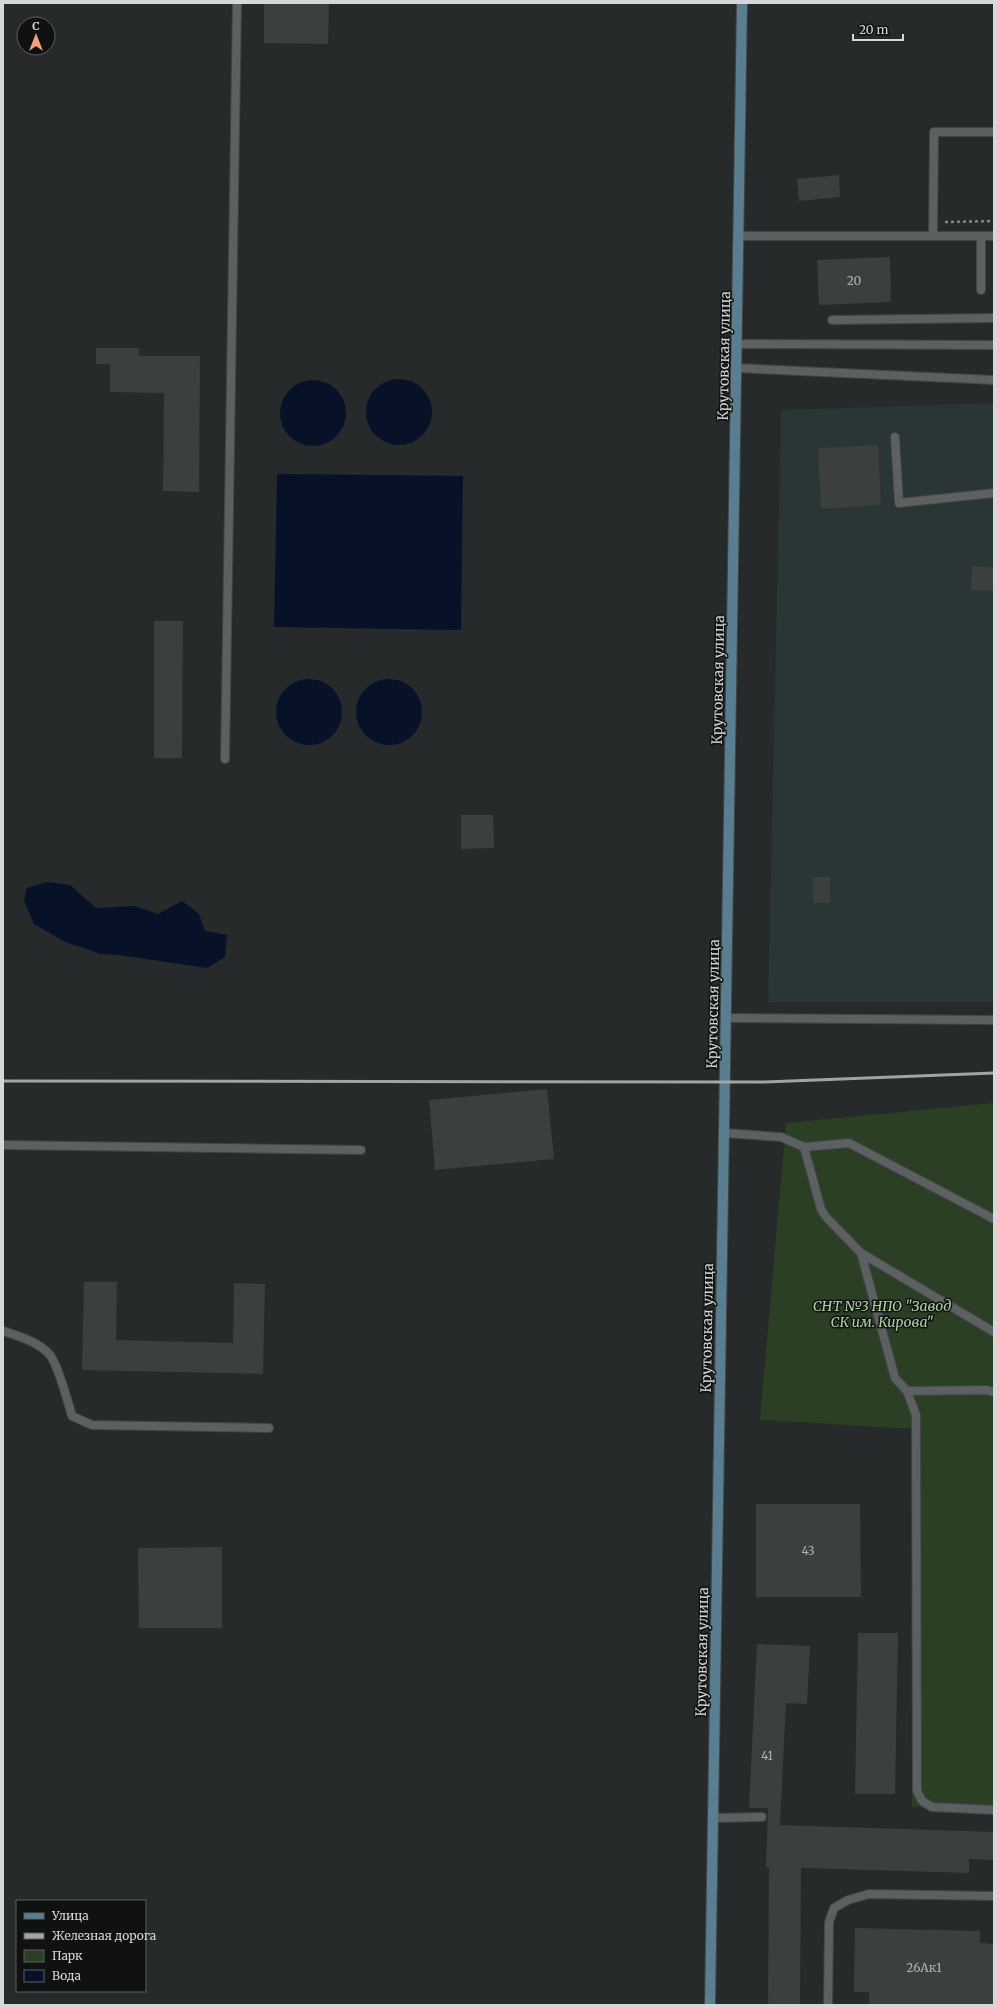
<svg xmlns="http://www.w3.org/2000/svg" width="997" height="2008" font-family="Merriweather,serif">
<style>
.built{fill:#2a3536}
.green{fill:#2b3f25}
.water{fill:#071229}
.building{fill:#3b3f3d}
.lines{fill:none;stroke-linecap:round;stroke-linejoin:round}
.lane-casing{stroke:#424546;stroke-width:10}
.secondary-casing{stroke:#424546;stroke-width:12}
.path{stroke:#838787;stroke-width:2.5;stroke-dasharray:3 3;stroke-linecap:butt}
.lane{stroke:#5c6060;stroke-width:8}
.secondary{stroke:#587e8f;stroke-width:10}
.rail{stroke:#a2a5a5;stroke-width:3}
.labels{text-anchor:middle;stroke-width:3;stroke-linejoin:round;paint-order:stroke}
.number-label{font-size:12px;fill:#aeb2b1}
.street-label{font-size:14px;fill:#d5d8d8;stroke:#101212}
.park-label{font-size:14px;font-style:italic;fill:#aed5a1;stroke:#101212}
</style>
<rect width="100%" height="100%" fill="#262a2a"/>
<!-- built -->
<path class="built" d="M994 403V1002H768L781 410Z"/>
<!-- green -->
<path class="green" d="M994 1103V1809L912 1807 914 1429 760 1420 786 1123Z"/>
<!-- water -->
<path class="water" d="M366 412a33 33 0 1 1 66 0a33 33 0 1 1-66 0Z
M280 413a33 33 0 1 1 66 0a33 33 0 1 1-66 0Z
M277 474 463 476 461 630 274 627Z
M276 712a33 33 0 1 1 66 0a33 33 0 1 1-66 0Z
M356 712a33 33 0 1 1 66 0a33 33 0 1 1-66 0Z
M47 882 70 885 96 908 135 906 158 914 182 901 199 914 205 931 227 935 225 957 207 968 119 955 101 954 65 942 34 924 24 901 27 888Z"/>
<!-- building -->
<path class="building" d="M264 3H329L328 44 264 43Z
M839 175 840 197 799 201 797 179Z
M890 257 891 302 819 305 817 260Z
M96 348H139V356H200L199 492 163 491 164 393 110 392V364H96Z
M878 445 881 505 821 509 818 448Z
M972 566 994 567V591L971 590Z
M154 621H183L182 758H154Z
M461 815H493L494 848 461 849Z
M813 877H830V903H813Z
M547 1089 554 1159 435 1170 429 1100Z
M84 1282H117L116 1340 233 1343 234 1283 265 1284 263 1374 82 1370Z
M756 1504H860L861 1597H756Z
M222 1547V1628H139L138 1548Z
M858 1633H898L895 1794H855Z
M757 1644 810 1646 807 1704 786 1703 780 1825 994 1832V1860L969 1859V1873L801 1868 800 2005H768L769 1867H766L768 1808H749Z
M855 1928 980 1931V1943L994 1944V2005H869V1992H854Z"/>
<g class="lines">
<defs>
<path id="lane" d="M740 236H994
M933 236 934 132H992
M981 236V290
M832 320 994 318
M738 344 994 345
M737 368 994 380
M895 437 899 503 994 493
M225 759 237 3
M726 1018 994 1020
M725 1133 781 1137 804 1147 849 1143 994 1219
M3 1145 361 1150
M804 1147 821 1209 826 1217 861 1253 994 1332
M861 1253 895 1378 907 1391 916 1415 917 1791 922 1801 932 1807 994 1810
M3 1331C18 1336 39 1342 50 1355 58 1365 68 1402 72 1416L92 1425 269 1428
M907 1391 986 1390 994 1392
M713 1818 762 1817
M828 2005 829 1922 834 1908 848 1900 869 1894 994 1896"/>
<path id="secondary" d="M710 2005 742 3"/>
</defs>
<!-- lane casing -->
<use href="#lane" class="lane-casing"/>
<!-- secondary casing -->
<use href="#secondary" class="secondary-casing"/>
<!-- path -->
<path class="path" d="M945 222 994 221"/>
<!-- lane -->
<use href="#lane" class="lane"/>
<!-- secondary -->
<use href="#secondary" class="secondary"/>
<!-- rail -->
<path class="rail" d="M3 1081 765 1082 994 1073"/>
</g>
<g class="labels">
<!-- number labels -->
<g class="number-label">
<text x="854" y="285">20</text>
<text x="808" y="1555">43</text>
<text x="767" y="1760">41</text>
<text x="924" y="1972">26Ак1</text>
</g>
<!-- street labels -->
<g class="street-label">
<text transform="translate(724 356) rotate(-89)" y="5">Крутовская улица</text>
<text transform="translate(718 680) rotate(-89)" y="5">Крутовская улица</text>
<text transform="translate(713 1004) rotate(-89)" y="5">Крутовская улица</text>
<text transform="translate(707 1328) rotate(-89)" y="5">Крутовская улица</text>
<text transform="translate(702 1652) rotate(-89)" y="5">Крутовская улица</text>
</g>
<!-- park labels -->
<g class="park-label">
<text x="882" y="1311">СНТ №3 НПО "Завод<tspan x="882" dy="16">СК им. Кирова"</tspan></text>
</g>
</g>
<!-- border -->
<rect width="997" height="2008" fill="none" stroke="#d5d8d8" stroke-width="8"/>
<!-- legend -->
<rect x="16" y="1900" width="130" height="92" fill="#101212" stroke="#5f6161"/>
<rect x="24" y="1913" width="20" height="6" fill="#587e8f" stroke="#5f6161"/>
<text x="52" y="1920" font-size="12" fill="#d5d8d8">Улица</text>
<rect x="24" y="1933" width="20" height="6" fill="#a2a5a5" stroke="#5f6161"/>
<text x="52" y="1940" font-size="12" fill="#d5d8d8">Железная дорога</text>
<rect x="24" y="1950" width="20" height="12" fill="#2b3f25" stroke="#5f6161"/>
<text x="52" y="1960" font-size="12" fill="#d5d8d8">Парк</text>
<rect x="24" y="1970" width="20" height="12" fill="#071229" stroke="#5f6161"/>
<text x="52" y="1980" font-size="12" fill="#d5d8d8">Вода</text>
<!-- north arrow -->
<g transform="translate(36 36)"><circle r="19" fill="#101212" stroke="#5f6161"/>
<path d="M0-3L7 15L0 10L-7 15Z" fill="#f2a07f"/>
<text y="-6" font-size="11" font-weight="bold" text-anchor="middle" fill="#d5d8d8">С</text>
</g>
<!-- scale -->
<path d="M853 34v6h50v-6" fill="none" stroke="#d5d8d8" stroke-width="2"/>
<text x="859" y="34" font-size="12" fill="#d5d8d8" stroke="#101212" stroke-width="3" paint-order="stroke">20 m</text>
</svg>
